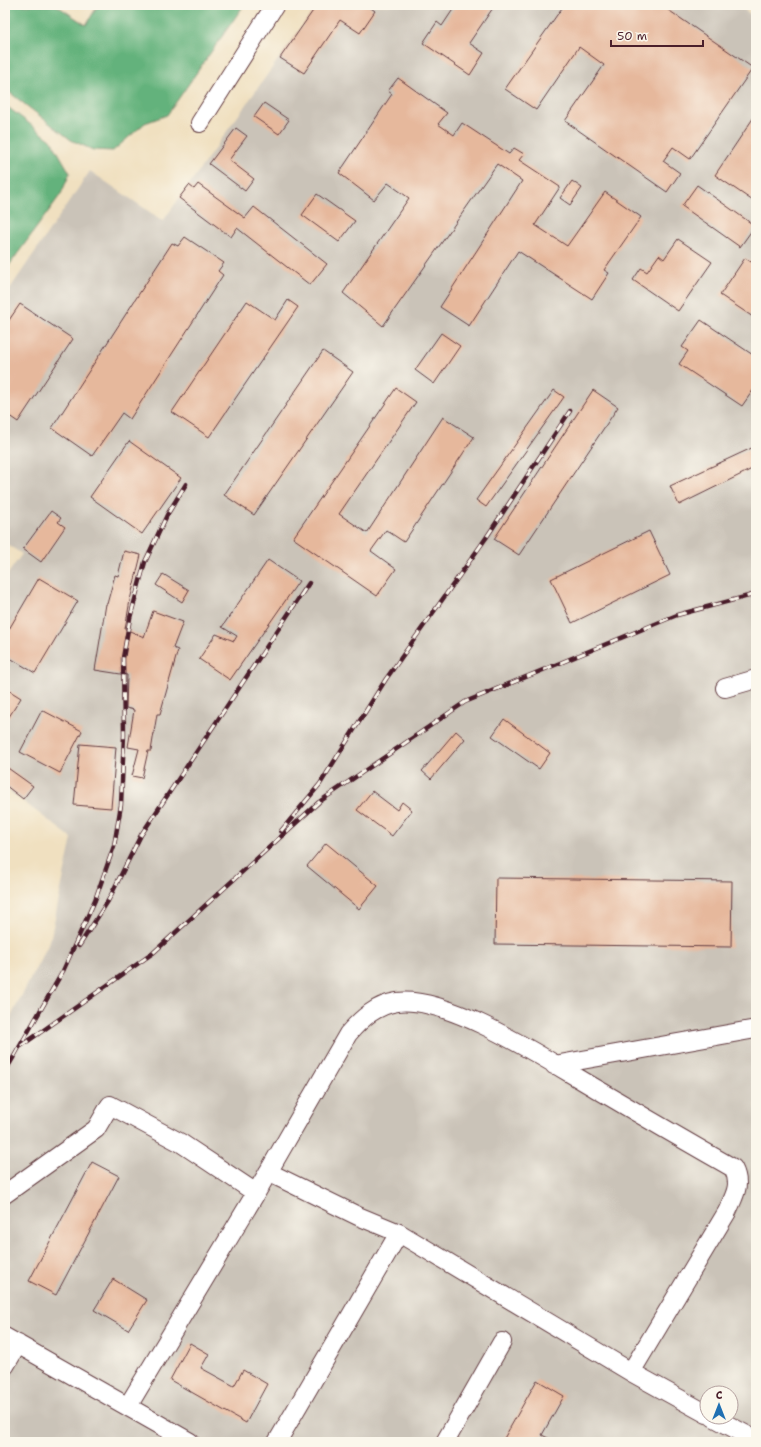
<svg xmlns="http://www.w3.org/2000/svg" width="761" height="1447" font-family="'Shantell Sans',sans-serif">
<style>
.industrial{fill:#cac3b8;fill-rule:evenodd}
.forest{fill:#64b27c;stroke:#576854}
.building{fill:#e6b89c}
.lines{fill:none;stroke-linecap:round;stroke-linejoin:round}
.minor-casing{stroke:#633c41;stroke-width:20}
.minor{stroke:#fff;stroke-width:18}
.rail-casing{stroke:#4a1f2b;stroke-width:4.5}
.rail{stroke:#fbf7ec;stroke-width:3;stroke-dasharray:9;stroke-linecap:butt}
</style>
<rect width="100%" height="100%" fill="#fbf7ec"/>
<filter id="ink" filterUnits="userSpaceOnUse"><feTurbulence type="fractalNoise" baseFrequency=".025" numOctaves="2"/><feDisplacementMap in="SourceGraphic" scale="8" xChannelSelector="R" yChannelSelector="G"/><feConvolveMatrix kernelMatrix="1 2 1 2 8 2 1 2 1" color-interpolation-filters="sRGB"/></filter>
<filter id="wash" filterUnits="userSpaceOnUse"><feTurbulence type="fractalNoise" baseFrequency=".012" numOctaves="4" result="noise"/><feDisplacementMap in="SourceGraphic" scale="16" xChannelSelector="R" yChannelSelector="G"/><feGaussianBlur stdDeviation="0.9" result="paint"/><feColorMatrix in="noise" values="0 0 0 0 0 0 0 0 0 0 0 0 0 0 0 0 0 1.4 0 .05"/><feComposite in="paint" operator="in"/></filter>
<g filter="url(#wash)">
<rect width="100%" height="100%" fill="#f0e0c0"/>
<!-- industrial -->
<path class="industrial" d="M317 5H737L756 18V1442H5V1028L50 941 72 838 5 788V578L22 554 5 543V296L90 171 163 221ZM707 1393H731V1417H707Z"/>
<!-- forest -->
<path class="forest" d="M7 5H56L86 25 98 5H244L167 115 145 123 113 151 93 150 71 140 5 89V8Z
M5 105 51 140 70 173 61 194 5 271Z"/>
<g id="blocks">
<!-- building -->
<path class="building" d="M317 5H367L375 11 360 33 340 20 304 73 280 58Z
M456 5H495L469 43 484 53 470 75 423 43 437 22 442 26Z
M564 5H661L753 68 690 159 673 147 663 161 680 173 667 192 565 121 604 65 579 47 536 110 505 89Z
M398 78 447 113 438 124 454 135 462 123 509 154 514 148 524 154 519 160 560 187 535 225 567 246 605 192 641 217 604 270 609 273 592 299 518 251 469 326 440 307 522 181 497 164 383 326 343 293 409 198 388 183 374 200 339 173 392 94 388 91Z
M264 103 289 120 279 134 254 117Z
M756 114V203L715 175Z
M236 128 247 136 229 160 254 179 245 191 209 164Z
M572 181 582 188 570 205 560 198Z
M198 184 245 218 254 207 327 264 310 285 237 228 231 237 179 198 189 185 194 189Z
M697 185 755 226 740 247 682 206Z
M317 194 355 221 339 242 302 215Z
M185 237 224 263 218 271 223 275 130 419 122 413 92 456 52 428 172 243 178 246Z
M678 239 712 262 678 311 633 280 641 268 647 272 659 255 664 259Z
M745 258 756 265V319L720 295Z
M288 300 298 307 209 437 172 412 247 301 275 320Z
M20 304 73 339 18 422 5 413V326Z
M701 320 756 357V386L742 406 679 364 688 351 682 347Z
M441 333 460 346 434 384 415 370Z
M323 351 353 372 254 515 224 495Z
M396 388 416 402 339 514 367 533 443 417 474 437 404 542 386 530 371 551 396 569 377 596 293 538Z
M554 390 564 397 486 507 476 500Z
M593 390 618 407 519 555 494 539Z
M129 441 181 478 142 534 90 497Z
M756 446V467L679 505 670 486Z
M51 511 61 518 58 522 65 527 41 562 23 549Z
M649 531 670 575 572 623 551 579Z
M124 551 141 555 130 600 125 629 144 637 153 611 183 622 173 648 178 650 160 714H157L151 751H148L142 778 132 776 139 749 128 747 134 710 126 708 127 675 95 670 106 604H107L115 575 118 576Z
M268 560 299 581 230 680 199 659 216 634 234 641 237 636 222 627Z
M163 574 189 590 182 602 156 585Z
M39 578 78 601 35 673 5 655V636Z
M5 688 21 698 5 723Z
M42 710 82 731 60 773 20 752Z
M504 719 550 753 539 769 492 736Z
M456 731 465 739 431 779 422 771Z
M80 744 116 747 111 808 74 805Z
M5 766 33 786 23 799 5 785Z
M372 791 397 810 402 802 412 810 392 836 357 810Z
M326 843 378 886 359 909 307 866Z
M496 878 732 881 731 947 495 944Z
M92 1162 119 1176 56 1295 29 1281Z
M113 1279 147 1300 128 1330 94 1310Z
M190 1343 209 1354 201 1368 234 1386 243 1370 267 1384 246 1423 170 1380Z
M537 1380 564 1396 542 1435 556 1442H502Z"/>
</g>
</g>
<g filter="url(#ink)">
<use href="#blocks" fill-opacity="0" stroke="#633c41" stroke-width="1"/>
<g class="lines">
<defs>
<path id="minor" d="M200 123 275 5
M725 688 756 679
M554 1065 756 1029
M268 1172 358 1216 399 1233 631 1372 707 1414
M5 1194 96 1129 110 1105 181 1143 256 1193
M5 1337 190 1442
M5 1366 18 1344
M128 1406 256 1193 348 1034C361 1019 376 1005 397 1002 451 995 554 1065 602 1092 646 1118 689 1143 733 1168 742 1185 734 1196 727 1212L631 1372
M713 1417 756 1440
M277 1442 399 1233
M445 1442 502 1342"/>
</defs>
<!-- minor casing -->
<use href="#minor" class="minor-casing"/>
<!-- minor -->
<use href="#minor" class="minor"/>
<defs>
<path id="rail" d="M281 831 320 784 386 679 486 538 570 411
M79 946 108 901 141 835 309 583
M21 1046 153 953 319 802 465 702 677 615 756 594
M5 1072 63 971 95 900 114 846 121 805 124 735 123 658 130 618 145 562 167 515 186 484"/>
</defs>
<!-- rail casing -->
<use href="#rail" class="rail-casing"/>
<!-- rail -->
<use href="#rail" class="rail"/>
</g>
</g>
<!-- margin -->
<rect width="761" height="1447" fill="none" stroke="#fbf7ec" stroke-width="20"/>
<!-- north arrow -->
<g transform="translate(719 1405)"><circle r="19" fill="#fbf7ec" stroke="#b4a19f"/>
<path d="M0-3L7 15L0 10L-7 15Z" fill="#1f6fb2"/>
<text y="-6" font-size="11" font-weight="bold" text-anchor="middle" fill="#4a1f2b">С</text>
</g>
<!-- scale -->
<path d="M611 40v6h92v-6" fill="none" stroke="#4a1f2b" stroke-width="2"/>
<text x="617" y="40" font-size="12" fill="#4a1f2b" stroke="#fbf7ec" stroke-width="3" paint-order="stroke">50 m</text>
</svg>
